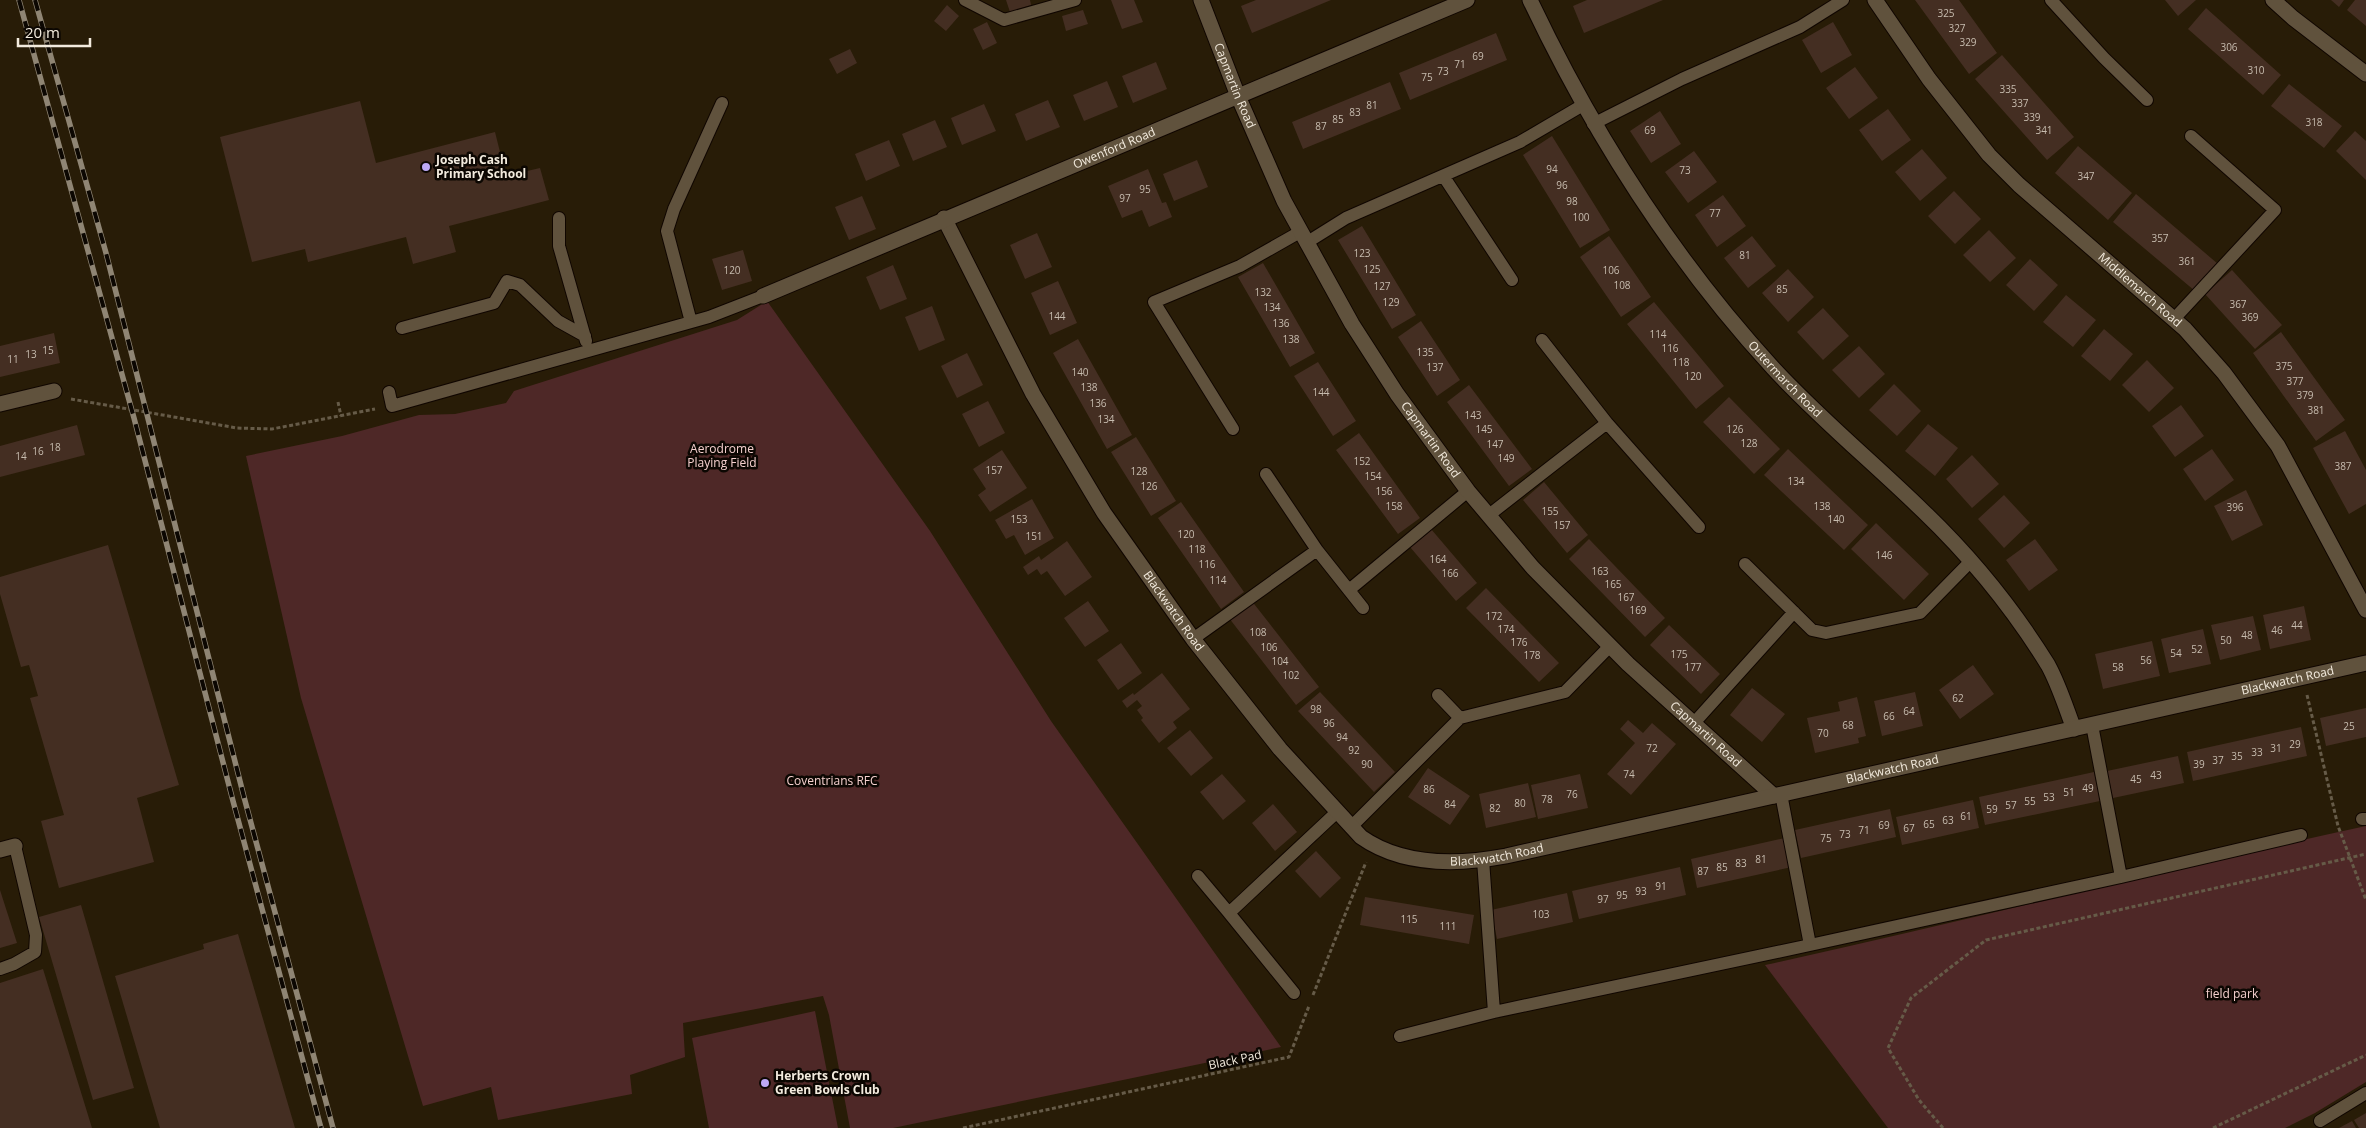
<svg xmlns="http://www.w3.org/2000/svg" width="2366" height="1128" font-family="'Open Sans',sans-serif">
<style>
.green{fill:#4e2827}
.building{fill:#442e22}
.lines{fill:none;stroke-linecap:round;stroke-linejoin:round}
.service-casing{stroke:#100600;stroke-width:14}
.minor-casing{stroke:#100600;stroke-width:17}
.path{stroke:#665b48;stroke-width:3;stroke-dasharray:4 2.5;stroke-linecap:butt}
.service{stroke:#60523d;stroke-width:12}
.minor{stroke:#60523d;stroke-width:15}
.rail-casing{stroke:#8f8574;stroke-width:5.5}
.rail{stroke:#0c0702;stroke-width:4;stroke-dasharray:11;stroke-linecap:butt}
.poi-dot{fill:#bda9f5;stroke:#0c0702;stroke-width:2}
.labels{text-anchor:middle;stroke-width:5;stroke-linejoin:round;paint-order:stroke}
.number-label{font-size:10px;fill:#c7bcaf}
.street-label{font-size:12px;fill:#f3ebde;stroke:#0c0702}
.poi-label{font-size:12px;font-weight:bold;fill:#f3ebde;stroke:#0c0702;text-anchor:start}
.park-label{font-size:12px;fill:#f5d0ce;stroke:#0c0702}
</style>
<rect width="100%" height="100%" fill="#281c07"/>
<!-- green -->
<path class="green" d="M767 301 930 531 1051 721 1281 1047 893 1128H850L829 1015 823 996 683 1023 685 1057 630 1075 632 1094 498 1120 491 1087 423 1106 301 698 246 456 342 436 419 415 455 414 506 403 514 391 737 320Z
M2366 826V1082L2315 1113 2285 1128H1888L1765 965C1966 921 2165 870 2366 826Z
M815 1011 838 1128H709L692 1038Z"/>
<!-- building -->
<path class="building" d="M1006 0H1030L1031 5 1010 12Z
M1111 0H1134L1143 22 1122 29Z
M1256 0H1331L1252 33 1241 6Z
M1587 0H1663L1584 33 1573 6Z
M1915 0H1959L1997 53 1969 74Z
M2165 0H2196L2178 16Z
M2331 0H2344L2339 7Z
M2355 0H2366V26L2347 10Z
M947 5 959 16 946 31 934 21Z
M2206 8 2281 75 2263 95 2188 29Z
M1083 10 1088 24 1066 31 1062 16Z
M987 22 997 43 983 50 973 29Z
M1833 22 1852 55 1821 73 1802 40Z
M1496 33 1507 60 1410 100 1399 73Z
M850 49 857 63 837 74 829 59Z
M2002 55 2074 137 2047 160 1975 79Z
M1156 62 1167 89 1133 103 1122 76Z
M1855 67 1878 98 1849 119 1826 88Z
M1107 81 1118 107 1084 121 1073 95Z
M1390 82 1401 109 1303 149 1292 122Z
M2289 84 2342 126 2324 148 2271 106Z
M1048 100 1060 127 1026 141 1015 114Z
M360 101 376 163 495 132 506 176 540 168 549 200 449 226 456 252 413 264 406 237 308 262 305 249 252 262 220 137Z
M984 104 996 131 962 145 951 118Z
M1888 109 1911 140 1882 161 1859 130Z
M1660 111 1681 144 1651 163 1630 131Z
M935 120 947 147 913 161 902 134Z
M2355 131 2366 141V180L2336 151Z
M1552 136 1610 230 1580 248 1523 155Z
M889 140 900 166 866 181 855 154Z
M2078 146 2132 193 2108 220 2055 173Z
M1922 149 1947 178 1920 201 1895 172Z
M1694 151 1717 182 1688 203 1665 172Z
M1197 160 1208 187 1174 201 1163 174Z
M1148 169 1162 203 1166 202 1172 217 1149 227 1142 210 1122 218 1108 186Z
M1954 191 1981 219 1955 244 1928 216Z
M2136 194 2218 264 2195 291 2113 222Z
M1723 195 1746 226 1717 247 1695 215Z
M862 196 876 229 849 240 835 207Z
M1362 226 1416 315 1392 329 1338 240Z
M1989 230 2016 258 1990 282 1963 255Z
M1037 233 1052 267 1025 279 1010 245Z
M1609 236 1651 297 1621 317 1580 257Z
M1752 236 1776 266 1748 288 1724 258Z
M743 250 752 281 722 290 712 259Z
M2030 259 2058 285 2034 311 2006 285Z
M1263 263 1315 353 1290 367 1238 277Z
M893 265 907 299 880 310 866 277Z
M1788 269 1814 297 1788 322 1762 293Z
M2232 270 2282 325 2255 349 2205 294Z
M1058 281 1077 323 1050 335 1031 293Z
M2066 295 2096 320 2073 347 2043 322Z
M1654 302 1724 386 1696 409 1627 324Z
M932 306 945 340 919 351 905 317Z
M1823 308 1849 336 1823 360 1797 332Z
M1421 321 1460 380 1437 396 1398 337Z
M2104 329 2133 354 2110 381 2081 356Z
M2281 332 2345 420 2316 441 2253 353Z
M54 333 60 363 0 377V346Z
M1078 339 1132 435 1107 449 1053 353Z
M1859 346 1885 374 1859 398 1832 370Z
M967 353 983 385 957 398 941 366Z
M2147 360 2174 388 2149 412 2122 385Z
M1318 362 1356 421 1333 436 1294 376Z
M1894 384 1921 411 1897 436 1869 410Z
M1469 385 1532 469 1509 486 1447 402Z
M1729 397 1780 449 1754 474 1703 422Z
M988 401 1005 433 979 447 962 414Z
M2181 405 2204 436 2175 457 2152 426Z
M1928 424 1958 448 1935 476 1905 451Z
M77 425 85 455 0 477V446Z
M2345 431 2366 470V504L2349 514 2313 448Z
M1359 433 1420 518 1398 534 1336 450Z
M1136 437 1176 501 1151 516 1111 452Z
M1788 449 1868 525 1844 550 1764 475Z
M2212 449 2234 480 2205 501 2183 469Z
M1002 450 1027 488 990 512 978 495 986 489 973 469Z
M1972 455 1999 484 1972 508 1946 479Z
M1544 482 1588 535 1567 553 1523 500Z
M2246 490 2263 525 2232 541 2214 506Z
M2004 495 2030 523 2004 548 1978 519Z
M1032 499 1054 538 1025 555 1014 535 1006 539 995 520Z
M1181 502 1244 592 1221 609 1158 518Z
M1876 523 1929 574 1904 600 1851 549Z
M1431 529 1477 583 1456 601 1410 547Z
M1589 539 1665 618 1645 637 1569 559Z
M2035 539 2058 570 2029 591 2006 560Z
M1067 541 1092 577 1065 596 1047 571 1041 575 1037 569 1028 575 1023 567 1039 556 1041 560Z
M108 545 179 785 137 798 154 862 59 888 41 821 64 815 30 698 38 696 29 665 21 667 0 594V577Z
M1486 588 1559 663 1539 682 1466 608Z
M1251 600 1319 687 1296 705 1229 618Z
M1088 601 1109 631 1085 647 1064 618Z
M2304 606 2311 640 2270 649 2263 615Z
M2253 616 2261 650 2220 660 2211 625Z
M1669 625 1720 674 1701 694 1650 645Z
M2203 629 2211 664 2169 673 2161 639Z
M2152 641 2160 676 2103 689 2095 654Z
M1121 643 1142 673 1118 690 1097 660Z
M1973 665 1994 694 1960 719 1939 690Z
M1162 673 1190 709 1173 722 1177 728 1159 743 1141 720 1143 718 1137 710 1142 706 1137 700 1127 708 1122 701 1133 693 1134 695Z
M1752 688 1785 714 1762 742 1730 715Z
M1320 692 1395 772 1374 792 1298 711Z
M1915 692 1923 726 1882 736 1874 701Z
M1857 697 1866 736 1858 738 1859 743 1815 753 1807 718 1840 711 1838 702Z
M2366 708V737L2326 746 2320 718Z
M1628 720 1643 733 1652 723 1676 744 1631 795 1607 774 1635 743 1620 729Z
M2301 727 2307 756 2193 781 2187 752Z
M1190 730 1213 758 1191 776 1167 748Z
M2178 756 2184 783 2113 798 2107 771Z
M1428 768 1470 796 1450 825 1408 797Z
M2094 772 2100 801 1985 825 1979 797Z
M1222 774 1246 801 1223 820 1200 792Z
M1580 774 1588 808 1538 819 1531 785Z
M1528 783 1536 817 1486 828 1479 794Z
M1973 800 1979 828 1902 845 1896 817Z
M1273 804 1297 832 1275 851 1252 823Z
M1890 809 1896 837 1801 858 1795 830Z
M1785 838 1792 867 1697 888 1691 859Z
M1316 851 1341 878 1320 898 1295 871Z
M1680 867 1686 895 1579 919 1572 891Z
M0 890 17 943 0 948Z
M1567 893 1573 922 1497 939 1491 910Z
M1365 897 1474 915 1469 944 1360 925Z
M81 905 134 1088 93 1100 39 917Z
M238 934 295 1128H160L115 976 204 949 203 944Z
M43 969 92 1128H0V983Z
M2366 1113V1128H2359L2354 1120Z
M2352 1121 2356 1128H2339Z"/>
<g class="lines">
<defs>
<path id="service" d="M965 0 1004 20 1075 0
M2051 0 2104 58 2147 100
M1593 124 1682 79 1800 27 1843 0
M1444 177 1512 280
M559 218V246L586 341
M1306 243 1346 218 1520 142 1583 105
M2174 319 2275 210 2191 136
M691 322 667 231 674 209 722 103
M402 328 494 303 507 281 520 285 558 321 585 336
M1542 340 1607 423
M389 392 392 406 709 317 763 296
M1233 429 1154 302 1240 266 1300 232
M1489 515 1607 423 1699 527
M1317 550 1363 608
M1745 564 1812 630 1826 633 1920 613 1970 562
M1349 590 1468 491
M1193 639 1317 550 1266 474
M1460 718 1565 692 1610 646
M1694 723 1794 612
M2362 819H2366
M1351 827 1460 718 1438 695
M1198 876 1229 913
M2121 877 2301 835
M1810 945 2121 877 2092 725
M0 969 14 964 35 952 36 935 15 846
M1294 993 1229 913 1337 812
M1494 1012 1810 945 1781 794
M1400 1036 1494 1012 1483 860
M2320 1121 2366 1093"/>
<g id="minor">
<path id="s1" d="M1201 0 1238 96 1284 201 1352 324 1397 394 1468 491 1533 568 1628 664 1774 796"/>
<path id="s2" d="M1530 0C1593 133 1673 259 1773 368 1820 419 1874 463 1923 511 1970 556 2014 610 2048 665 2059 685 2066 708 2074 729"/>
<path id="s3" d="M1875 0 1929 79 1989 155 2019 185 2185 329 2224 373 2278 446 2366 610"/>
<path d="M2273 0 2293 18 2366 74"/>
<path id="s4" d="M944 218 1033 394 1104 513 1193 639 1280 749 1361 837C1402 866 1458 865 1506 856L2366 663"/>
<path id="s5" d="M763 296 1467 0"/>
<path d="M0 404 54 391"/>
<path d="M0 850 15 846"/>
</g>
</defs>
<!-- service casing -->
<use href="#service" class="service-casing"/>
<!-- minor casing -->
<use href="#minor" class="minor-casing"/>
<!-- path -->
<path class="path" d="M71 399 237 428 272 429 375 409
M338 402 341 416
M2307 695 2338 826 2366 900
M1313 995 1366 862
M963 1128 1289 1057 1309 1006
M1943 1128 1919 1100 1888 1048 1911 998 1986 940 2366 854
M2213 1128 2366 1055"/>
<!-- service -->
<use href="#service" class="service"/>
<!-- minor -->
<use href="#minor" class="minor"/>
<defs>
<path id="rail" d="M19 0 134 418 233 801 321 1128
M35 0 106 253 244 797 333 1128"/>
</defs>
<!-- rail casing -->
<use href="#rail" class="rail-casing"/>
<!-- rail -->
<use href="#rail" class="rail"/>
</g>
<!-- markers -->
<g class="poi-dot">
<circle cx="426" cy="167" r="5"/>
<circle cx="765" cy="1083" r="5"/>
</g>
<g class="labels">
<!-- number labels -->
<g class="number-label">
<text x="1946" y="17">325</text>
<text x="1957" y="32">327</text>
<text x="1968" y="46">329</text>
<text x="2229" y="51">306</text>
<text x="1478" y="60">69</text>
<text x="1460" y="68">71</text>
<text x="2256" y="74">310</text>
<text x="1443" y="75">73</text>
<text x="1427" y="81">75</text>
<text x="2008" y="93">335</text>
<text x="2020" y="107">337</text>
<text x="1372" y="109">81</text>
<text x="1355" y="116">83</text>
<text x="2032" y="121">339</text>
<text x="1338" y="123">85</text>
<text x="2314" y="126">318</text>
<text x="1321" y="130">87</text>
<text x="1650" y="134">69</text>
<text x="2044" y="134">341</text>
<text x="1552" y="173">94</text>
<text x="1685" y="174">73</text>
<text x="2086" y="180">347</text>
<text x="1562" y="189">96</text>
<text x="1145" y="193">95</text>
<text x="1125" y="202">97</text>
<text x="1572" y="205">98</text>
<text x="1715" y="217">77</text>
<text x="1581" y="221">100</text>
<text x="2160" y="242">357</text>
<text x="1362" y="257">123</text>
<text x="1745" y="259">81</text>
<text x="2187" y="265">361</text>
<text x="1372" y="273">125</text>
<text x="732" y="274">120</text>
<text x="1611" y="274">106</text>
<text x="1622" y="289">108</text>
<text x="1382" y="290">127</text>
<text x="1782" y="293">85</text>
<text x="1263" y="296">132</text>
<text x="1391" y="306">129</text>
<text x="2238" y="308">367</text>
<text x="1272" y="311">134</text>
<text x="1057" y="320">144</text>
<text x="2250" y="321">369</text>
<text x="1281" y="327">136</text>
<text x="1658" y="338">114</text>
<text x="1291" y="343">138</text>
<text x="1670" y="352">116</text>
<text x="48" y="354">15</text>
<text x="1425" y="356">135</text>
<text x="31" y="358">13</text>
<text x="13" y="363">11</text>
<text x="1681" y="366">118</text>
<text x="2284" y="370">375</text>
<text x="1435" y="371">137</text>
<text x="1080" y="376">140</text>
<text x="1693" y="380">120</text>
<text x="2295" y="385">377</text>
<text x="1089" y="391">138</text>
<text x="1321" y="396">144</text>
<text x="2305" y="399">379</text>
<text x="1098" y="407">136</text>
<text x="2316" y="414">381</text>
<text x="1473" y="419">143</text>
<text x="1106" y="423">134</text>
<text x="1484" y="433">145</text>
<text x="1735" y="433">126</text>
<text x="1749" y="447">128</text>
<text x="1495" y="448">147</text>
<text x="55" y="451">18</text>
<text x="38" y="455">16</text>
<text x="21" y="460">14</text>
<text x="1506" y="462">149</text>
<text x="1362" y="465">152</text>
<text x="2343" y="470">387</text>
<text x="994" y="474">157</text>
<text x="1139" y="475">128</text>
<text x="1373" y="480">154</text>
<text x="1796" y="485">134</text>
<text x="1149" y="490">126</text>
<text x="1384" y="495">156</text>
<text x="1394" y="510">158</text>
<text x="1822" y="510">138</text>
<text x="2235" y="511">396</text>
<text x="1550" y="515">155</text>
<text x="1019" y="523">153</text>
<text x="1836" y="523">140</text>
<text x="1562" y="529">157</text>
<text x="1186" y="538">120</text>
<text x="1034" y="540">151</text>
<text x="1197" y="553">118</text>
<text x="1884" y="559">146</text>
<text x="1438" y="563">164</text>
<text x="1207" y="568">116</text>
<text x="1600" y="575">163</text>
<text x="1450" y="577">166</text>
<text x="1218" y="584">114</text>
<text x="1613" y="588">165</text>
<text x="1626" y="601">167</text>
<text x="1638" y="614">169</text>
<text x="1494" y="620">172</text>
<text x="2297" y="629">44</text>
<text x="1506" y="633">174</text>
<text x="2277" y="634">46</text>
<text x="1258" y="636">108</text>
<text x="2247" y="639">48</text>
<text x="2226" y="644">50</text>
<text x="1519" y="646">176</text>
<text x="1269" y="651">106</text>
<text x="2197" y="653">52</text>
<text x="2176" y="657">54</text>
<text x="1679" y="658">175</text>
<text x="1532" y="659">178</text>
<text x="2146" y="664">56</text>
<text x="1280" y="665">104</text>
<text x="1693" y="671">177</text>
<text x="2118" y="671">58</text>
<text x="1291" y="679">102</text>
<text x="1958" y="702">62</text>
<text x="1316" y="713">98</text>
<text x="1909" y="715">64</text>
<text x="1889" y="720">66</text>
<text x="1329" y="727">96</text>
<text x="1848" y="729">68</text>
<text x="2349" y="730">25</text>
<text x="1823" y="737">70</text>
<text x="1342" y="741">94</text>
<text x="2295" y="748">29</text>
<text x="1652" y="752">72</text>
<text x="2276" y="752">31</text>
<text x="1354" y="754">92</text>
<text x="2257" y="756">33</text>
<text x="2237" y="760">35</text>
<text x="2218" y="764">37</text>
<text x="1367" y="768">90</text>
<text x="2199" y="768">39</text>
<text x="1629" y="778">74</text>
<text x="2156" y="779">43</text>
<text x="2136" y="783">45</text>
<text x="2088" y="792">49</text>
<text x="1429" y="793">86</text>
<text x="2069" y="796">51</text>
<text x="1572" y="798">76</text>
<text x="2049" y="801">53</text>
<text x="1547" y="803">78</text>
<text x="2030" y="805">55</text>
<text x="1520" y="807">80</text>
<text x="1450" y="808">84</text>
<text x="2011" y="809">57</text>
<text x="1495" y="812">82</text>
<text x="1992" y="813">59</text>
<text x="1966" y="820">61</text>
<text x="1948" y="824">63</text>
<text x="1929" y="828">65</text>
<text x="1884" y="829">69</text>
<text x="1909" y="832">67</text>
<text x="1864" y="834">71</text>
<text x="1845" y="838">73</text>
<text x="1826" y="842">75</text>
<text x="1761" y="863">81</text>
<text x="1741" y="867">83</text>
<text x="1722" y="871">85</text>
<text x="1703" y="875">87</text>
<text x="1661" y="890">91</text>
<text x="1641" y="895">93</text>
<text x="1622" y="899">95</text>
<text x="1603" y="903">97</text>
<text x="1541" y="918">103</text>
<text x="1409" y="923">115</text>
<text x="1448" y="930">111</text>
</g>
<!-- street labels -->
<g class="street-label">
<text dy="4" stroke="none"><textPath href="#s1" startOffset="92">Capmartin Road</textPath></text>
<text dy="4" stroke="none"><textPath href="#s5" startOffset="381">Owenford Road</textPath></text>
<text dy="4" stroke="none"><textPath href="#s3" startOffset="395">Middlemarch Road</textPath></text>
<text dy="4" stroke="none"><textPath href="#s2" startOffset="459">Outermarch Road</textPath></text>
<text dy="4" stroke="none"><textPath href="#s1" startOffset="498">Capmartin Road</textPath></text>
<text dy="4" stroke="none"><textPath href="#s4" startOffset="456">Blackwatch Road</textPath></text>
<text dy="4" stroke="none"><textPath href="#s4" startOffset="1701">Blackwatch Road</textPath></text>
<text dy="4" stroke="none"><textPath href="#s1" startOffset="902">Capmartin Road</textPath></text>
<text dy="4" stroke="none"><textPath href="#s4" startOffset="1296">Blackwatch Road</textPath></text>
<text dy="4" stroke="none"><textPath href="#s4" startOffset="891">Blackwatch Road</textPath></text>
<text transform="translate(1235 1060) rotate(-12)" y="4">Black Pad</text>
</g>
<!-- poi labels -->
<g class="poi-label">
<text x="436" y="164">Joseph Cash<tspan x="436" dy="14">Primary School</tspan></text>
<text x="775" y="1080">Herberts Crown<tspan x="775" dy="14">Green Bowls Club</tspan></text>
</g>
<!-- park labels -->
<g class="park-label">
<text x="722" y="453">Aerodrome<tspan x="722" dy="14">Playing Field</tspan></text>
<text x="832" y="785">Coventrians RFC</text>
<text x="2232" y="998">field park</text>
</g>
</g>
<!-- scale -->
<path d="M18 38v8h72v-8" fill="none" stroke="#f3ebde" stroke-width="2.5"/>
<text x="25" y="38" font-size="15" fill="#f3ebde" stroke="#0c0702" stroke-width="4" paint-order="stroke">20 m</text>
</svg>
